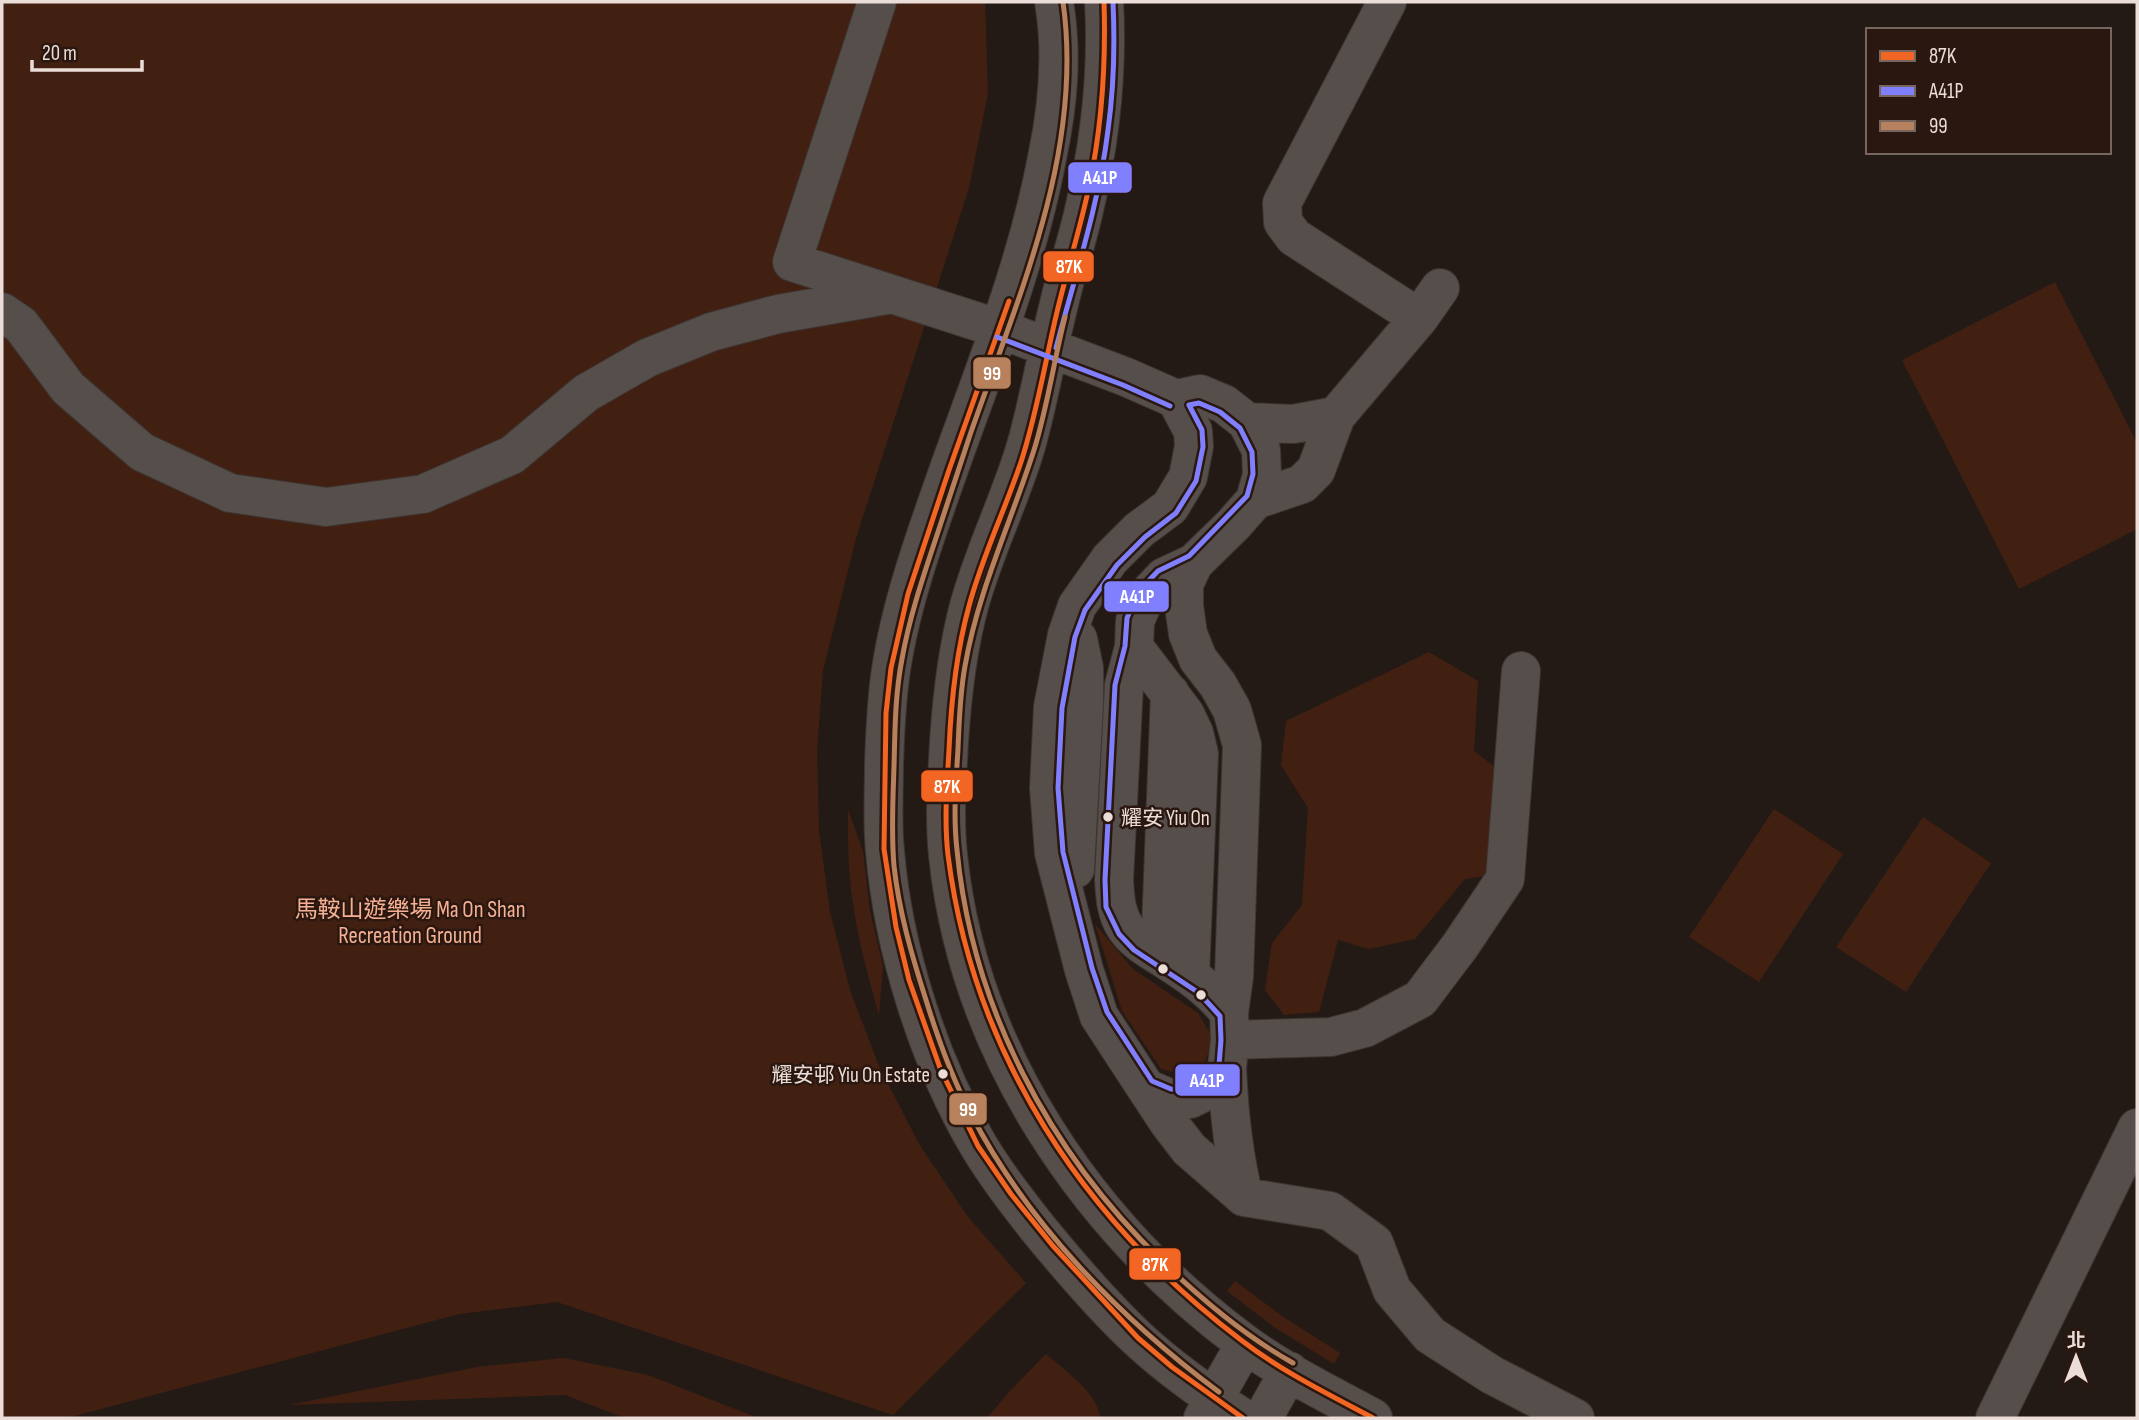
<svg xmlns="http://www.w3.org/2000/svg" width="2139" height="1420" font-family="'Sofia Sans Condensed','Noto Sans TC',sans-serif">
<style>
.green{fill:#412012}
.lines{fill:none;stroke-linecap:round;stroke-linejoin:round}
.minor-casing{stroke:#3d3532;stroke-width:40}
.minor{stroke:#564e4b;stroke-width:38}
.bus-1-casing{stroke:#2a170f;stroke-width:10}
.bus-2-casing{stroke:#2a170f;stroke-width:10}
.bus-3-casing{stroke:#2a170f;stroke-width:10}
.bus-1{stroke:#f26522;stroke-width:5}
.bus-2{stroke:#8080ff;stroke-width:5}
.bus-3{stroke:#b6815c;stroke-width:5}
.bus-dot{fill:#ebddd8;stroke:#2a170f;stroke-width:2.5}
.labels{text-anchor:middle;stroke-width:5;stroke-linejoin:round;paint-order:stroke}
.bus-label{font-size:21px;fill:#ebddd8;stroke:#2a170f;text-anchor:start}
.park-label{font-size:23px;fill:#f5b094;stroke:#2a170f}
.line-badge{stroke:#2a170f;stroke-width:2.5}
.badge-label{font-size:19px;text-anchor:middle;font-weight:bold;fill:#fff}
</style>
<rect width="100%" height="100%" fill="#241a15"/>
<!-- green -->
<path class="green" d="M2 2H985L988 93 969 188 856 538 823 670 817 751 819 831 830 912 850 990 879 1066 919 1144 968 1217 1026 1283 893 1415 557 1302 459 1314 67 1418H2Z
M2055 282 2137 443V529L2019 589 1902 360Z
M1429 652 1478 681 1474 751 1526 791 1523 871 1465 879 1415 939 1369 949 1338 940 1319 1012 1284 1015 1265 990 1272 943 1302 905 1308 808 1281 765 1286 721Z
M1774 809 1843 854 1759 982 1689 937Z
M848 810 863 851 870 911 883 966 879 1015C869 979 858 941 853 903 848 873 848 841 848 810Z
M1923 817 1991 863 1906 992 1836 947Z
M1095 924 1133 969 1198 1013 1213 1038 1204 1065 1186 1075 1161 1069 1122 1011Z
M1235 1281 1282 1316 1340 1353 1334 1364 1274 1327 1227 1291Z
M1046 1354C1067 1373 1095 1390 1101 1418H987L1010 1391Z
M563 1358 648 1375 758 1418H625L565 1395 289 1405 477 1367Z"/>
<g class="lines">
<defs>
<path id="minor" d="M877 2 792 262 1000 329 1126 377 1176 399 1200 394 1224 404 1247 422 1261 450 1262 475 1255 500 1233 525 1194 563 1164 577 1146 596 1135 621 1134 647 1124 685 1114 880C1115 897 1116 913 1125 927 1134 941 1149 949 1163 958 1188 974 1211 989 1229 1013
M1054 2C1063 55 1058 106 1047 158 1027 264 986 365 950 466 927 531 901 602 891 670 886 702 885 733 884 765 884 793 882 823 885 851 893 948 928 1059 977 1143 994 1172 1015 1199 1036 1226 1067 1264 1100 1303 1136 1337 1169 1368 1206 1394 1243 1418
M1104 2C1108 72 1100 142 1084 210 1077 242 1066 273 1059 304 1047 351 1039 400 1026 446 1010 500 984 551 969 606 957 651 952 696 949 742 947 780 944 818 948 855 968 1051 1086 1224 1240 1340 1281 1371 1329 1394 1373 1418
M1387 2 1282 203 1283 222 1294 237 1419 318
M2 312 21 325 68 388 142 452 230 493 326 507 423 494 512 455 586 393 647 358 711 332 778 314 887 295
M1176 399 1193 431 1194 446 1188 477 1170 507 1139 530 1110 559 1077 606 1067 635 1053 707 1049 788 1054 853 1084 970 1099 1016 1146 1088 1169 1098 1190 1099 1214 1087 1227 1068 1230 1040 1229 1013 1234 976 1242 745 1232 710 1218 685 1198 659 1188 634 1184 606V584L1194 563
M1247 422 1293 424 1336 416
M1255 500 1302 484 1316 470 1336 416 1419 318 1440 288
M1134 647 1185 714 1194 733 1199 754 1190 976
M1075 869 1084 705V668L1078 639
M1160 956 1170 693
M1230 1040 1331 1037 1365 1028 1420 999 1460 946 1505 879 1521 671
M1227 1068C1229 1113 1233 1154 1244 1197
M1146 1088 1169 1123 1189 1149 1244 1197 1330 1211 1374 1243 1392 1290 1430 1335 1492 1375 1575 1418
M1203 1418 1245 1344
M1263 1418 1289 1371
M1995 1418 2137 1128"/>
</defs>
<!-- minor casing -->
<use href="#minor" class="minor-casing"/>
<!-- minor -->
<use href="#minor" class="minor"/>
<defs>
<path id="bus-1" d="M1104 2C1106 64 1102 126 1089 187 1080 229 1067 270 1057 312 1045 362 1037 413 1021 462 1005 510 982 557 969 606 956 653 951 702 949 750 947 785 944 820 948 855 973 1054 1083 1220 1241 1340 1281 1371 1328 1394 1373 1418
M1009 301 949 470 908 594 891 668 886 713 884 849 896 927 909 980 940 1068 978 1146 1011 1194 1053 1246 1138 1338 1172 1367 1243 1418"/>
<path id="bus-2" d="M997 337 1123 385 1170 406
M1056 348C1075 276 1099 204 1108 130 1114 87 1115 45 1113 2
M1199 403 1220 412 1240 428 1252 452 1253 474 1247 496 1189 556 1158 571 1139 591 1127 618 1125 646 1115 685 1105 880 1106 907 1119 934 1134 950 1199 993 1220 1016 1221 1040 1219 1065 1208 1080 1188 1090 1171 1089 1152 1081 1107 1012 1092 968 1063 852 1058 788 1062 708 1075 637 1085 610 1117 565 1145 537 1176 513 1196 481 1203 447 1202 430 1189 405Z"/>
<path id="bus-3" d="M1063 2C1084 150 1019 295 971 432 959 469 947 505 935 541 922 580 909 619 902 659 895 695 895 730 894 766 893 799 891 833 894 866 899 912 912 956 926 1000 938 1039 952 1078 971 1114 1027 1223 1122 1320 1219 1392
M1065 317C1054 360 1047 409 1034 450 1011 522 978 591 965 666 960 693 959 721 958 749 956 782 953 816 957 850 972 1007 1049 1152 1162 1261 1202 1300 1245 1336 1293 1363"/>
</defs>
<!-- bus-1 casing -->
<use href="#bus-1" class="bus-1-casing"/>
<!-- bus-2 casing -->
<use href="#bus-2" class="bus-2-casing"/>
<!-- bus-3 casing -->
<use href="#bus-3" class="bus-3-casing"/>
<!-- bus-1 -->
<use href="#bus-1" class="bus-1"/>
<!-- bus-2 -->
<use href="#bus-2" class="bus-2"/>
<!-- bus-3 -->
<use href="#bus-3" class="bus-3"/>
</g>
<!-- markers -->
<g class="bus-dot">
<circle cx="1108" cy="817" r="6"/>
<circle cx="1163" cy="969" r="6"/>
<circle cx="1201" cy="995" r="6"/>
<circle cx="943" cy="1074" r="6"/>
</g>
<g class="labels">
<!-- bus labels -->
<g class="bus-label">
<text x="1121" y="825">耀安 Yiu On</text>
<text x="930" y="1082" text-anchor="end">耀安邨 Yiu On Estate</text>
</g>
<!-- park labels -->
<g class="park-label">
<text x="410" y="917">馬鞍山遊樂場 Ma On Shan<tspan x="410" dy="26">Recreation Ground</tspan></text>
</g>
</g>
<g class="line-badge">
<rect x="1067" y="161" width="66" height="33" rx="7" fill="#8080ff"/>
<rect x="1042" y="250" width="53" height="33" rx="7" fill="#f26522"/>
<rect x="972" y="356" width="40" height="34" rx="7" fill="#b6815c"/>
<rect x="1103" y="580" width="67" height="33" rx="7" fill="#8080ff"/>
<rect x="920" y="769" width="54" height="34" rx="7" fill="#f26522"/>
<rect x="1174" y="1063" width="67" height="34" rx="7" fill="#8080ff"/>
<rect x="948" y="1092" width="40" height="34" rx="7" fill="#b6815c"/>
<rect x="1128" y="1247" width="54" height="34" rx="7" fill="#f26522"/>
</g>
<g class="badge-label">
<text x="1100" y="184">A41P</text>
<text x="1069" y="273">87K</text>
<text x="992" y="380">99</text>
<text x="1137" y="603">A41P</text>
<text x="947" y="793">87K</text>
<text x="1207" y="1087">A41P</text>
<text x="968" y="1116">99</text>
<text x="1155" y="1271">87K</text>
</g>
<!-- border -->
<rect width="2139" height="1420" fill="none" stroke="#ebddd8" stroke-width="7"/>
<!-- legend -->
<rect x="1866" y="28" width="245" height="126" fill="#2a170f" stroke="#77665f" stroke-width="2"/>
<rect x="1880" y="51" width="35" height="10" fill="#f26522" stroke="#77665f" stroke-width="2"/>
<text x="1929" y="63" font-size="21" fill="#ebddd8">87K</text>
<rect x="1880" y="86" width="35" height="10" fill="#8080ff" stroke="#77665f" stroke-width="2"/>
<text x="1929" y="98" font-size="21" fill="#ebddd8">A41P</text>
<rect x="1880" y="121" width="35" height="10" fill="#b6815c" stroke="#77665f" stroke-width="2"/>
<text x="1929" y="133" font-size="21" fill="#ebddd8">99</text>
<!-- north arrow -->
<g transform="translate(2076 1357)" stroke="#2a170f" stroke-width="5" paint-order="stroke">
<path d="M0-5L12 26L0 18L-12 26Z" fill="#ebddd8"/>
<text y="-10" font-size="19" font-weight="bold" text-anchor="middle" fill="#ebddd8">北</text>
</g>
<!-- scale -->
<path d="M32 60v10h110v-10" fill="none" stroke="#ebddd8" stroke-width="3.5"/>
<text x="42" y="60" font-size="21" fill="#ebddd8" stroke="#2a170f" stroke-width="5" paint-order="stroke">20 m</text>
</svg>
